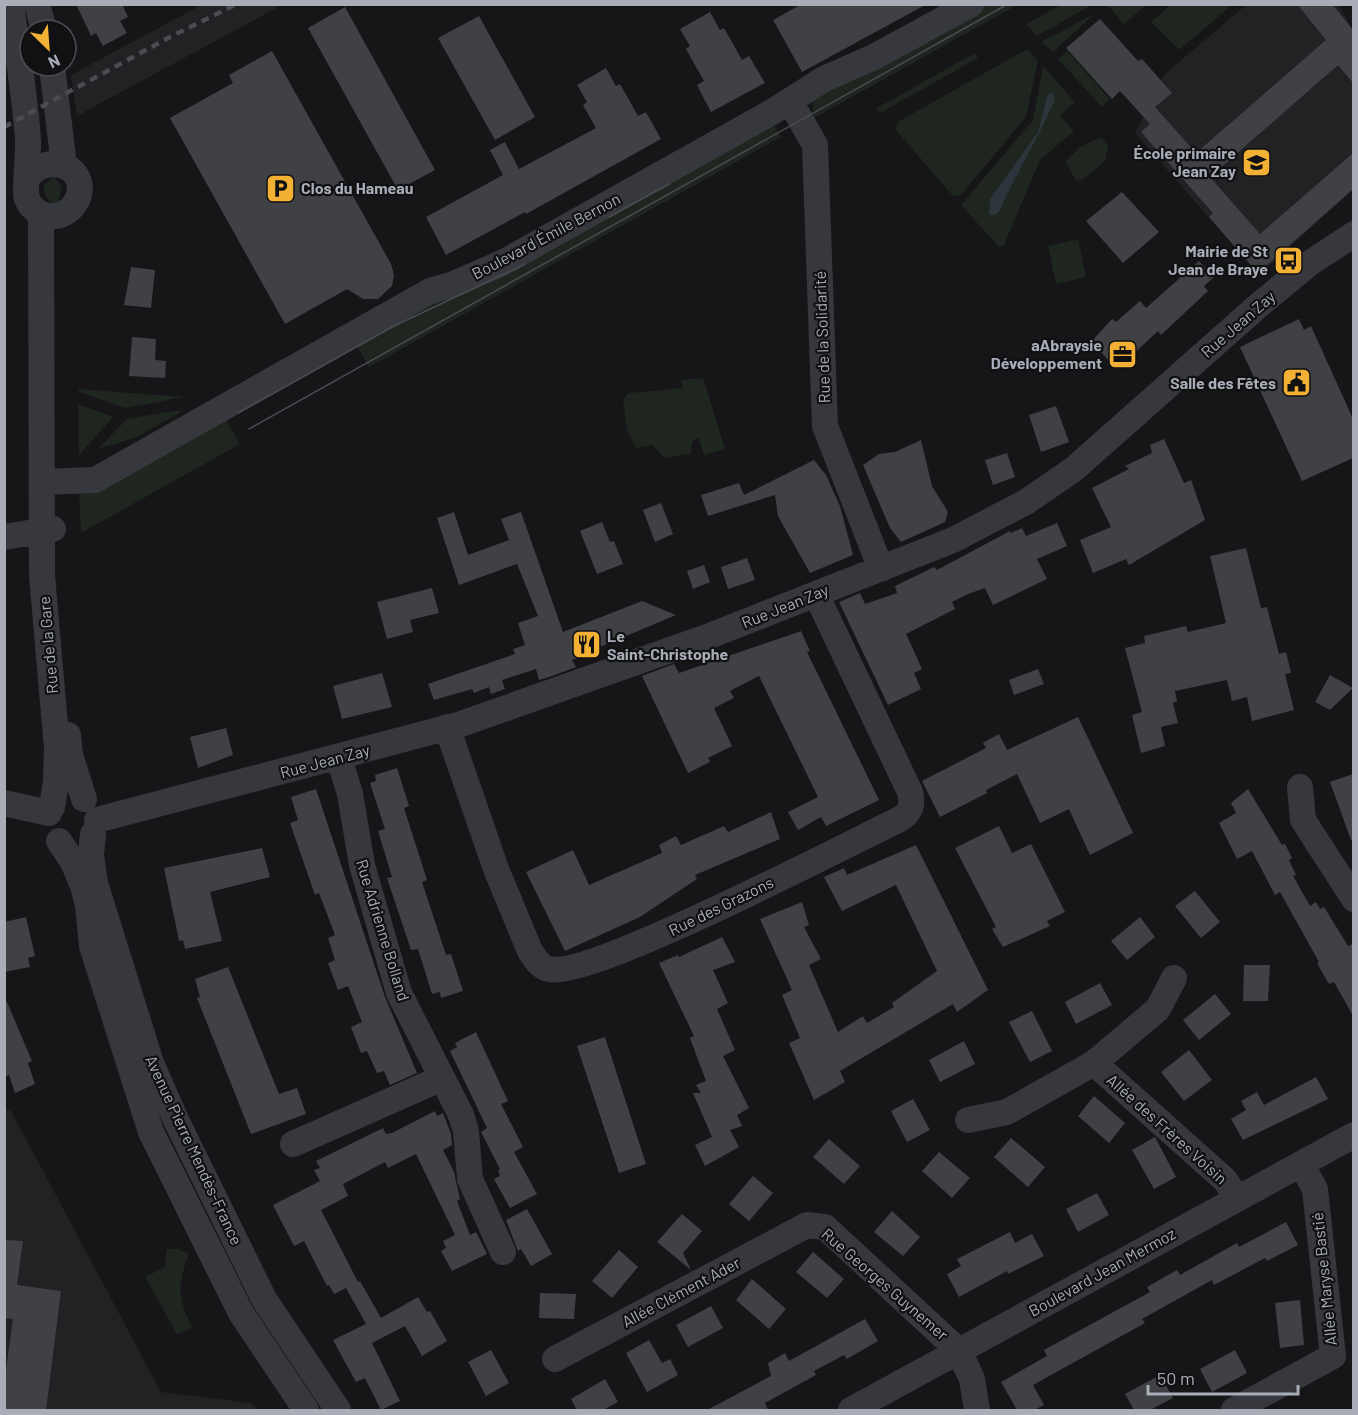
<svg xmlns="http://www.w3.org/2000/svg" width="1358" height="1415" font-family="Barlow,sans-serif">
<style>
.built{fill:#222225}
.green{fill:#1e261f}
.water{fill:#2c353c}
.building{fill:#404145}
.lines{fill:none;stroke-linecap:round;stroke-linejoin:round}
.minor{stroke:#37383d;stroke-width:26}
.tram{stroke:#4a4c52;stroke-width:1.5}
.rail{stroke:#4a4c52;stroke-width:4.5;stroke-dasharray:8 6;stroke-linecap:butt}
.labels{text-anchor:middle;stroke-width:4.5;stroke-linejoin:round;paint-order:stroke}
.poi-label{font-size:16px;font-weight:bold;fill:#a8adb8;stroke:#111113;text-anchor:end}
.street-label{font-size:16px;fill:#a8adb8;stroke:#111113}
</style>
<rect width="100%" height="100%" fill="#161618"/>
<!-- built -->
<path class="built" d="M203 4 282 5 77 116 71 75Z
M1246 5H1339L1353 31V190L1259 275 1135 133 1164 75Z
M10 1109 161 1392 251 1403 258 1410H5L4 1111Z"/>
<!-- green -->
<path class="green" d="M1172 4H1232V5L1179 50 1151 22Z
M983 5H1017L814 118 812 100Z
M1061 5H1086L1088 7 1037 36 1026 24Z
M1108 5V4L1146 5 1124 24Z
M1094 14 1053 52 1041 42Z
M1027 49 1038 61 1026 117 961 195 953 196 896 130 898 122Z
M1067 51 1110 99 1102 107 1058 59Z
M975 53 978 58 880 113 877 108Z
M1043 66 1075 102 1060 116 1074 131 1040 160 1004 245 999 247 961 205 1033 120Z
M772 121 781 137 369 367 355 343Z
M1101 137 1108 146 1105 161 1082 180H1076L1065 162 1080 147Z
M54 176 62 187 58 203 51 204 45 195 43 186Z
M1078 239 1086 277 1056 284 1048 246Z
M703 378 725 449 704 455 699 438 693 441 690 454 664 458 653 445 636 448 627 430 623 399 629 393 683 388 681 380Z
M79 389 184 397 125 408 79 392Z
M78 404 113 417 79 455Z
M180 410 181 412 135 438 98 449 127 419Z
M223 414 240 444 81 533 79 487Z
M167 1249H178L189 1254C177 1285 178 1298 192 1328L177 1334 145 1277 165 1267Z"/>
<!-- water -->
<path class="water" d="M1052 93 1055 99C1039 138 1016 173 999 212L995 215H989L990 199 1038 132 1048 94Z"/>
<!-- building -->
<path class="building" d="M76 4H122L128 17 120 21 127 33 103 46 96 33 91 36Z
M802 4H927L802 72 773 20Z
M1297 4H1332L1353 30V83L1338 65 1210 177 1260 234 1353 153V189L1258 273 1209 217 1213 213 1141 132 1150 124 1120 91 1112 99 1066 48 1100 19 1138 61 1142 59 1172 93 1155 107 1196 153 1326 40Z
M345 7 435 170 398 190 308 28Z
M710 12 720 30 724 28 742 60 749 56 765 83 711 112 697 85 704 81 686 49 690 46 680 29Z
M479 16 535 117 495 140 438 38Z
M272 51 391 264 394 275 392 286 378 299H363L347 289 285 324 170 118 233 83 229 75Z
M606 68 616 86 620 84 638 116 646 112 661 139 526 214 525 212 446 255 426 217 503 175 490 150 505 142 519 169 596 128 583 105 587 102 577 85Z
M1122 192 1159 232 1123 263 1086 221Z
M1199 261 1214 277 1204 286 1208 291 1161 335 1158 331 1117 369 1091 342 1112 319 1116 322 1140 301 1146 308Z
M131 267 155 270 151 308 124 305Z
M1299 319 1304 330 1311 326 1353 419V458L1302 481 1240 347Z
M132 337 156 339 155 360 166 361 165 378 129 376Z
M1056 406 1069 442 1041 452 1029 415Z
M1164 439 1184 483 1191 480 1205 520 1129 565 1126 559 1093 573 1080 540 1111 527 1092 488 1129 469 1125 466 1152 453 1150 445Z
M921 440 932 486 948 512 945 522 901 542 890 528 863 465 879 454 895 452Z
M1007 453 1015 477 993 485 985 460Z
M814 460 826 475 840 506 853 555 810 573 778 516 775 495 708 516 701 495 739 483 744 495Z
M661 503 673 534 655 542 643 510Z
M454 512 468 555 509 540 501 519 521 512 563 632 642 601 676 615 600 647 601 650 572 660 576 667 552 676 539 680 536 669 502 680 505 689 491 694 489 687 474 693 472 689 434 700 428 684 515 654 513 649 525 645 518 623 538 616 517 564 459 585 437 518Z
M602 522 610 542 614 541 623 564 597 574 580 531Z
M1057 523 1067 546 1037 559 1047 579 993 605 985 588 968 594 952 602 955 609 906 634 922 669 914 673 921 689 888 705 839 602 860 593 865 604 897 593 895 586 934 567 937 570 1010 531 1011 533 1022 528 1026 536Z
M1246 548 1261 608 1267 607 1279 654 1286 652 1291 673 1285 674 1294 710 1252 721 1247 697 1232 701 1227 680 1175 691 1177 701 1173 703 1178 723 1161 727 1165 746 1141 753 1132 715 1142 712 1125 648 1145 643 1144 636 1186 626 1188 632 1226 623 1210 556Z
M747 558 755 580 728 589 721 567Z
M704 565 710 582 693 589 687 571Z
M432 588 439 613 410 620 413 632 387 639 377 602Z
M801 631 810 651 807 652 879 800 826 826 821 817 798 830 788 812 818 797 759 676 730 691 734 698 714 708 732 746 708 758 710 762 688 773 642 676 674 664 679 673Z
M1038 669 1044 684 1014 695 1009 680Z
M382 673 392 707 342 719 333 686Z
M1330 675 1353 688 1330 710 1315 702Z
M1078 717 1133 833 1090 855 1069 809 1040 823 1017 774 986 790 987 793 940 817 922 781 986 748 983 743 999 734 1007 750Z
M226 728 233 755 198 768 190 737Z
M397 768 409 806 404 808 427 880 422 882 446 955 451 954 463 991 441 998 440 992 432 994 418 949 411 950 387 878 392 877 378 831 385 829 370 783 376 781 375 775Z
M1353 774V840H1351L1330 782Z
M316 789 385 997 417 1073 390 1085 384 1071 377 1073 367 1051 361 1053 351 1027 362 1022 348 986 338 990 328 963 335 960 328 938 335 935 319 893 315 895 290 823 298 820 291 797Z
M1248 789 1282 845 1285 844 1292 858 1289 860 1296 875 1293 876 1310 906 1316 902 1320 909 1324 907 1348 946 1353 944V1016L1334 982 1329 984 1317 963 1319 962 1280 892 1275 895 1252 851 1237 859 1219 823 1236 813 1231 803Z
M771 812 780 839 695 875 697 879 640 917 565 951 526 872 573 850 589 885 662 853 659 845 676 836 681 845 724 826 728 832Z
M999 826 1012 853 1031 844 1065 912 1047 921 1050 926 1003 947 992 929 996 927 955 848Z
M916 845 988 990 957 1012 953 1004 840 1071 845 1082 814 1100 789 1043 800 1038 782 995 792 990 760 919 802 902 809 925 804 927 821 959 809 965 838 1032 863 1016 867 1023 894 1007 892 1003 937 971 896 885 842 911 824 877 844 868 847 875Z
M262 848 270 877 210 892 222 941 185 949 183 940 179 941 164 868Z
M1195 891 1220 922 1201 938 1175 906Z
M26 917 35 956 28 958 30 967 4 972V922Z
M1140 917 1155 937 1127 960 1111 941Z
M722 937 735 962 713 970 728 1003 717 1009 735 1050 723 1056 749 1108 737 1115 742 1126 730 1130 739 1147 705 1166 695 1145 712 1137 693 1093H701L696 1085 706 1081 690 1038 694 1036 659 963 678 955 679 957Z
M1244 965H1270L1268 1001H1243Z
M228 967 279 1094 297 1088 306 1114 251 1134 197 998 200 997 195 979Z
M1100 983 1112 1005 1076 1024 1065 1002Z
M1215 994 1231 1014 1199 1040 1183 1020Z
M4 995 32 1061 28 1063 35 1084 15 1093 9 1075 4 1077Z
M1032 1011 1052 1051 1030 1062 1009 1022Z
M476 1032 508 1101 501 1104 523 1147 514 1152 537 1194 510 1208 494 1179 500 1176 498 1170 500 1169 481 1132 487 1128 450 1051 457 1047 455 1043Z
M605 1037 646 1164 619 1173 577 1046Z
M964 1041 975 1064 940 1082 929 1060Z
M1189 1050 1212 1080 1184 1101 1161 1072Z
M1316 1077 1328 1099 1243 1140 1231 1119 1246 1110 1241 1101 1257 1092 1264 1105Z
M1094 1096 1125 1123 1109 1143 1078 1116Z
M913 1099 930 1130 907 1142 891 1111Z
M435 1111 437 1116 443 1113 451 1134 452 1145 443 1150 454 1172 460 1199 457 1201 470 1235 476 1232 487 1254 452 1271 441 1251 446 1248 443 1241 455 1235 416 1154 388 1168 385 1162 343 1184 348 1196 321 1210 358 1282 360 1281 381 1318 418 1297 427 1312 430 1311 447 1341 422 1356 405 1326 372 1343 400 1401 381 1410 365 1378 356 1382 333 1340 366 1324 346 1288 334 1294 329 1285 327 1286 304 1241 294 1246 273 1205 320 1181 314 1170 320 1168 316 1161 383 1128 386 1134 392 1133Z
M1155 1137 1176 1177 1154 1189 1132 1150Z
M1011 1138 1045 1167 1028 1187 994 1157Z
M829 1139 860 1166 844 1184 813 1157Z
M939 1152 970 1178 952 1198 922 1171Z
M753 1176 773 1193 749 1221 729 1204Z
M1097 1193 1109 1215 1078 1232 1066 1209Z
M527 1209 552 1254 531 1266 521 1249 518 1251 506 1220Z
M892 1211 920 1237 903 1256 874 1232Z
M682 1214 702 1231 683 1253 691 1270 657 1242Z
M1286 1222 1298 1245 1267 1261 1265 1258 1214 1285 1212 1280 1142 1319 1145 1323 1033 1385 1044 1405 1034 1410H1017L1001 1382 1047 1356 1044 1350 1150 1292 1147 1287 1177 1270 1180 1275 1237 1243 1239 1247Z
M1010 1232 1015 1243 1032 1234 1044 1256 1008 1274 1007 1271 959 1297 947 1274 961 1266 957 1259Z
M4 1240 23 1241 17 1285 61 1291 46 1410H4V1384L13 1319 4 1318Z
M619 1250 638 1267 612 1298 592 1281Z
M813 1252 844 1279 827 1298 796 1272Z
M752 1279 786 1309 769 1329 736 1300Z
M540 1293 576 1294 574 1319 539 1318Z
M1300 1300 1304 1345 1280 1348 1275 1303Z
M711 1306 723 1328 688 1347 676 1325Z
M865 1319 878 1341 847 1359 844 1355 814 1371 816 1375 765 1403 768 1410H707L771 1376 768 1363 785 1353 789 1361Z
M649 1340 662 1363 670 1359 678 1375 647 1392 626 1353Z
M491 1350 509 1383 486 1396 468 1362Z
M1235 1350 1247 1373 1212 1392 1200 1369Z
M1160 1375 1173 1398 1150 1410H1134L1125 1394Z
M605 1379 618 1402 603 1410H577L571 1399Z"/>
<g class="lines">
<!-- minor -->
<path class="minor" d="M11 4C17 50 25 95 28 140 29 154 24 191 27 199 32 211 44 218 56 216 65 215 73 208 77 200 91 169 49 150 28 177
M37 4 44 30
M52 66 64 166
M790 101 815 145 825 426 881 569
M41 214 42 576 57 748 56 781 52 807
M42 482 95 480 430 291 454 284 504 262 772 112 824 79 874 57 971 4
M4 537 53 529
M447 727 496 869 530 951C535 958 539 967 549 969 588 980 848 844 900 819 911 812 913 805 910 792L816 594
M68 735 70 755 84 799
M339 758 350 794 362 865 399 993 461 1115 466 1131 470 1179 503 1252
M1300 787 1303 820 1354 899
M4 803 49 813
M97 820 461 724 707 637 953 540 1026 502 1074 469 1259 305 1310 263 1354 234
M93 834 91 855 95 883 151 1063 176 1120 264 1299 338 1410
M59 841 73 862 83 886 88 905 92 946 151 1132 241 1313 306 1410
M1094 1063 1158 1009 1174 978
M968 1120 1007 1112 1094 1063 1225 1180 1237 1198
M293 1144 442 1078
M555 1359 807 1225 825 1227 959 1351 972 1379 977 1410
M851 1410 1354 1135
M1234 1410 1333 1356 1315 1189 1301 1164"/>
<!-- tram -->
<path class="tram" d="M609 217 669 184
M238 413 394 326 525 264
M249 429 1008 4"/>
<!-- rail -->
<path class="rail" d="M4 127 170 37 237 4"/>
</g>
<!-- icons -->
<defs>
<symbol id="school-square" viewBox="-11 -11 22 22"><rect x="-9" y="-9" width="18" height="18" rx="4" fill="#f2b134" stroke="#111113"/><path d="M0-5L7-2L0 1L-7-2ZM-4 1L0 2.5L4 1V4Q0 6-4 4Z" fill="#111"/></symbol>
<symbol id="parking-square" viewBox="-11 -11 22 22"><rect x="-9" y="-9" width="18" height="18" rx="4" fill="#f2b134" stroke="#111113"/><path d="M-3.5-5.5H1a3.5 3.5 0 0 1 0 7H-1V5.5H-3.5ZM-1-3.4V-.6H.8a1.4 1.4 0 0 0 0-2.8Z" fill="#111"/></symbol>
<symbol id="bus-square" viewBox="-11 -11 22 22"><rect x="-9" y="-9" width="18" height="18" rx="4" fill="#f2b134" stroke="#111113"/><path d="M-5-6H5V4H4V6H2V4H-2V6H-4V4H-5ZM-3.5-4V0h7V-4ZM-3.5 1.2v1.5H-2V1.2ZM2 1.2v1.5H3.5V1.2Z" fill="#111"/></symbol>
<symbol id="office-square" viewBox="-11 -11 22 22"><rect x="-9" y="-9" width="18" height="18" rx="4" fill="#f2b134" stroke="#111113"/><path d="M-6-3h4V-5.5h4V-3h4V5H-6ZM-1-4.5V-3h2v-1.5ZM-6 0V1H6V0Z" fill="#111"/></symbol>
<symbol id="civic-square" viewBox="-11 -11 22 22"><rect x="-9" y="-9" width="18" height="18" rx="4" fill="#f2b134" stroke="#111113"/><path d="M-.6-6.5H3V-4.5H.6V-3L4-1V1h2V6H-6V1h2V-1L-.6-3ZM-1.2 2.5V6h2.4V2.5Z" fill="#111"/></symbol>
<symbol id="restaurant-square" viewBox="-11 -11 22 22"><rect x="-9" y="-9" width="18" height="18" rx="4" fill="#f2b134" stroke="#111113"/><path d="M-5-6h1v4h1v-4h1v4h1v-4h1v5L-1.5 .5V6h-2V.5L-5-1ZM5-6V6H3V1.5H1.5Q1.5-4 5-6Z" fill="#111"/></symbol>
</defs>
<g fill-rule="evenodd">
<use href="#school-square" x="1240" y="146" width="33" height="33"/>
<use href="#parking-square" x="264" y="172" width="33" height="33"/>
<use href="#bus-square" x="1272" y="244" width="33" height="33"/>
<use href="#office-square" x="1106" y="338" width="33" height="33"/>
<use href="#civic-square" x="1280" y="366" width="33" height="33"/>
<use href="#restaurant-square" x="570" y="628" width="33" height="33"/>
</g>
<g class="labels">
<!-- poi labels -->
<g class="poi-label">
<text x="1236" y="159">École primaire<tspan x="1236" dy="18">Jean Zay</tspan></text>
<text x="301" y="194" text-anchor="start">Clos du Hameau</text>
<text x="1268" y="257">Mairie de St<tspan x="1268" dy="18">Jean de Braye</tspan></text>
<text x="1102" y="351">aAbraysie<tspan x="1102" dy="18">Développement</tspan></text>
<text x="1276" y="389">Salle des Fêtes</text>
<text x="607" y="642" text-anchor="start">Le<tspan x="607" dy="18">Saint-Christophe</tspan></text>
</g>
<!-- street labels -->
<g class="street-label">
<text transform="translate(546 236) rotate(-28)" y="6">Boulevard Émile Bernon</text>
<text transform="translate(1238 324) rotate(-41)" y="6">Rue Jean Zay</text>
<text transform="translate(822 337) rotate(-92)" y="6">Rue de la Solidarité</text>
<text transform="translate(785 606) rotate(-22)" y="6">Rue Jean Zay</text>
<text transform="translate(48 645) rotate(-95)" y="6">Rue de la Gare</text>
<text transform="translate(325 761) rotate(-15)" y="6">Rue Jean Zay</text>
<text transform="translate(721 906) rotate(-26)" y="6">Rue des Grazons</text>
<text transform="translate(383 930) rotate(73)" y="6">Rue Adrienne Bolland</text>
<text transform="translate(1167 1129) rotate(42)" y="6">Allée des Frères Voisin</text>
<text transform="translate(194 1150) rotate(65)" y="6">Avenue Pierre Mendès-France</text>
<text transform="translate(1102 1272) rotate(-29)" y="6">Boulevard Jean Mermoz</text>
<text transform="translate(1324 1279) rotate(-96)" y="6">Allée Maryse Bastié</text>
<text transform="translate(885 1284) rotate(41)" y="6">Rue Georges Guynemer</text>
<text transform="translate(681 1292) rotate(-28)" y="6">Allée Clément Ader</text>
</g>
</g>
<!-- border -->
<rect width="1358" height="1415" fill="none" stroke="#a8adb8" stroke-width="12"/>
<!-- north arrow -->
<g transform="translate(48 48) rotate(155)"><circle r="28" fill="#111113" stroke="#4d4f55" stroke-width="1.5"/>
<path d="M0-4.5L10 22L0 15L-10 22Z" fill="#f2b134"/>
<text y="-9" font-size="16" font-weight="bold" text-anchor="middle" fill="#a8adb8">N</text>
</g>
<!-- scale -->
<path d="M1148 1385v9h150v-9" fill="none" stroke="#a8adb8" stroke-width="3"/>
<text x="1157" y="1385" font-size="18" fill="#a8adb8" stroke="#111113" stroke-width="4.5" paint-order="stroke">50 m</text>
</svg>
